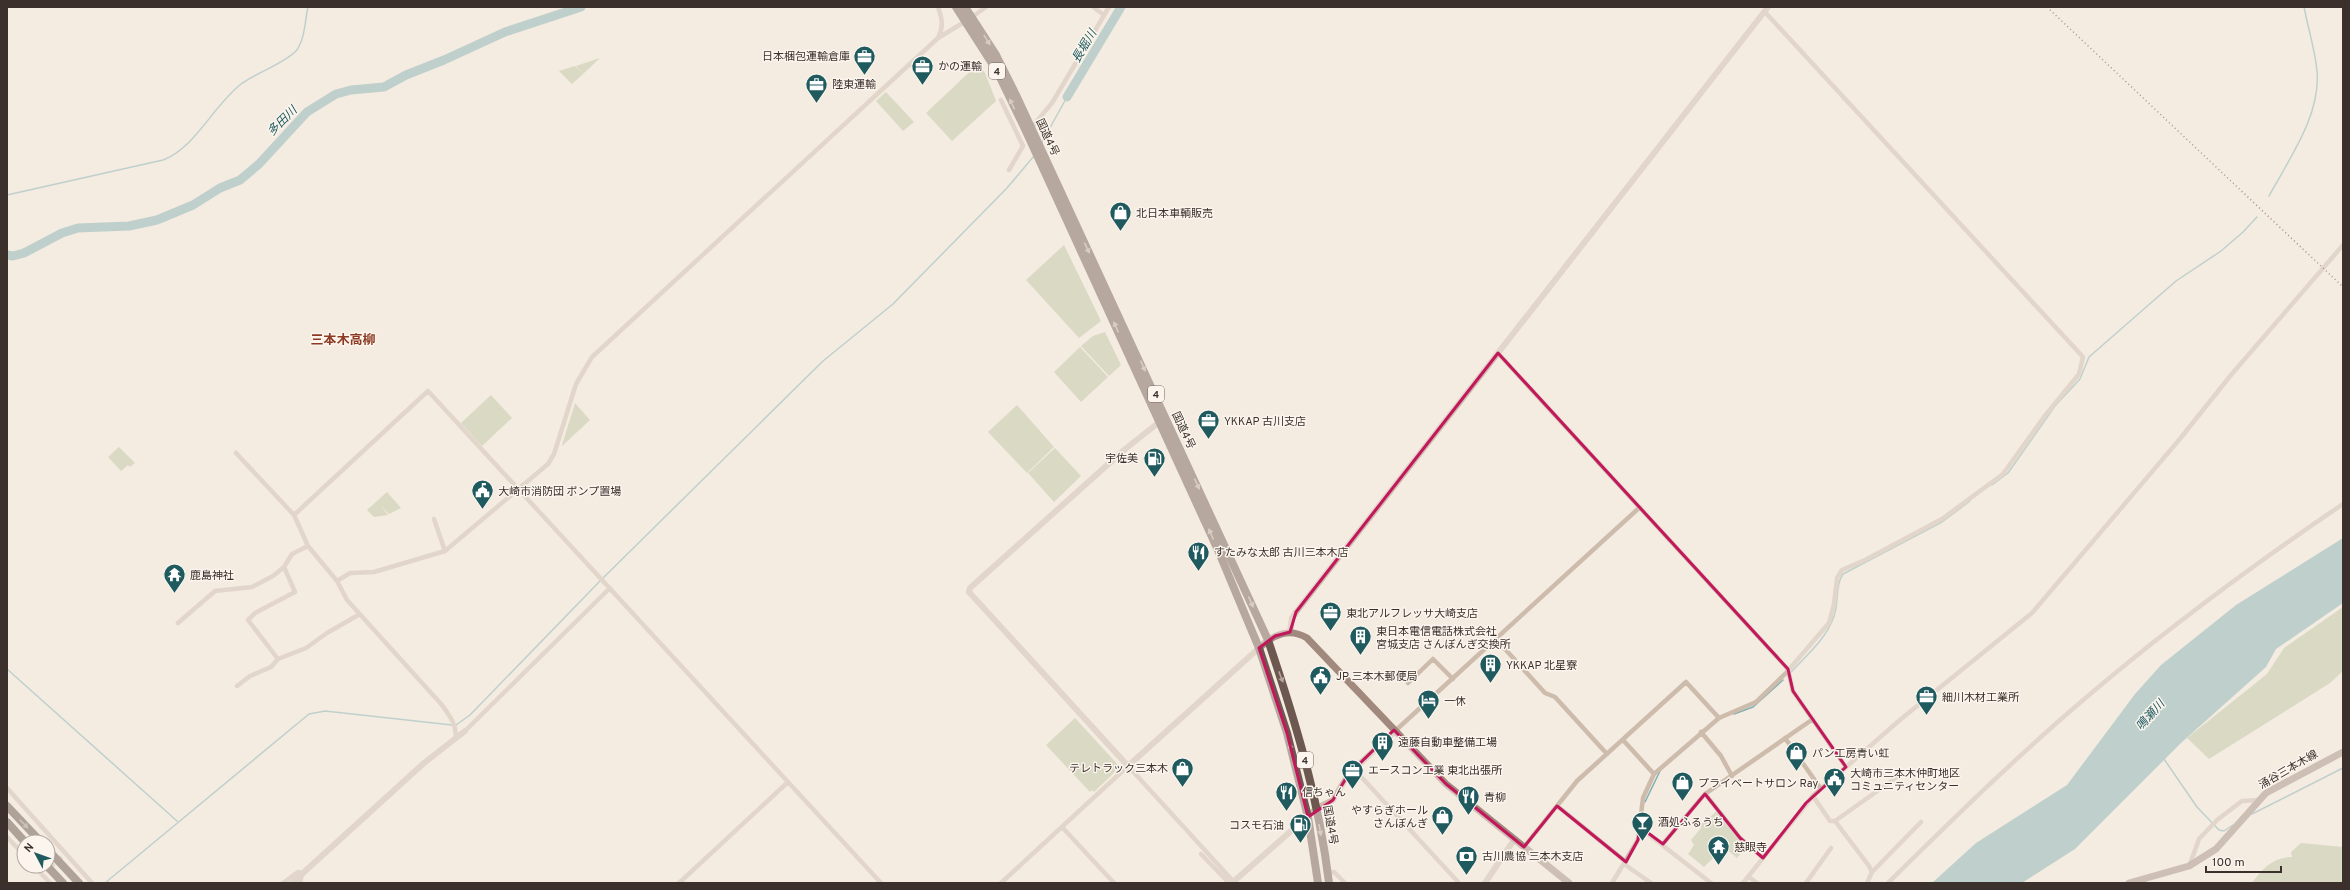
<svg xmlns="http://www.w3.org/2000/svg" width="2350" height="890" font-family="Overpass,'Noto Sans JP',sans-serif">
<style>
.green{fill:#b8c4a0}
.water{fill:#7fb0b2}
.lines{fill:none;stroke-linecap:round;stroke-linejoin:round}
.stream{stroke:#7fb0b2;stroke-width:1.5}
.river{stroke:#7fb0b2;stroke-width:9}
.minor-tunnel{stroke:#cfc6bd;stroke-width:4.5;stroke-dasharray:4.5 2;stroke-linecap:butt}
.minor{stroke:#cdbbac;stroke-width:4.5}
.tertiary{stroke:#cdbbac;stroke-width:6}
.secondary{stroke:#a18a7d;stroke-width:7}
.trunk{stroke:#6c584f;stroke-width:8}
.motorway{stroke:#5c4a42;stroke-width:8}
.rail{stroke:#3b302b;stroke-width:1.5;stroke-dasharray:1 3;stroke-linecap:butt}
.oneway{fill:#b4a69e}
.oneway2{fill:#9c8e87}
.marked{fill:none;stroke:#c2185b;stroke-width:3;stroke-linejoin:round}
.labels{text-anchor:middle;stroke-width:3;stroke-linejoin:round;paint-order:stroke}
.shield{fill:#fbf5ee;stroke:#756b66;stroke-width:1}
.shield-label{font-size:10px;font-weight:bold;fill:#3b302b}
.poi-label{font-size:11px;fill:#3b302b;stroke:#fbf5ee;text-anchor:start}
.street-label{font-size:11px;fill:#3b302b;stroke:#fbf5ee}
.water-label{font-size:12px;font-style:italic;fill:#1f5a5e;stroke:#fbf5ee}
.quarter-label{font-size:13px;font-weight:bold;fill:#8c3b22;stroke:#fbf5ee}
</style>
<rect width="100%" height="100%" fill="#f4ebe1"/>
<!-- green -->
<path class="green" d="M600 58 583 74 576 66Z
M978 64 985 73 996 101 952 141 926 113Z
M575 66 583 74 572 84 559 71Z
M886 92 914 122 903 131 876 101Z
M1064 245 1101 321 1079 338 1026 280Z
M1105 332 1121 365 1109 376 1081 346 1093 336Z
M1080 347 1108 377 1081 402 1054 372Z
M491 395 512 418 482 446 461 423Z
M575 403 590 420 562 446V445Z
M1017 405 1054 447 1027 473 988 432Z
M119 447 135 463 130 467 128 465 121 471 108 457Z
M1055 448 1081 476 1054 502 1028 473Z
M387 492 401 508 389 514 381 506 388 515 374 517 367 510Z
M2343 607V671L2330 683 2209 759 2187 738 2267 674 2284 648Z
M1075 718 1120 767 1094 792 1092 790 1090 792 1046 745Z
M1717 811 1747 846 1737 858 1724 847 1704 867 1688 854 1694 845 1691 840 1701 828 1700 825Z
M2301 843 2343 847V883H2252C2262 869 2273 857 2292 857L2291 852Z"/>
<!-- water -->
<path class="water" d="M2343 538V603L2276 649 2266 667 2181 743 2075 849 2022 883H1932L1976 843 2067 785 2135 694 2161 665 2236 605Z"/>
<g class="lines">
<!-- stream -->
<path class="stream" d="M1041 144 1067 97
M7 195 163 160C195 148 213 106 241 84 256 73 285 63 296 51 305 40 305 20 308 7
M2269 196C2289 159 2321 115 2317 71 2315 50 2308 28 2304 7
M1992 485 2008 473 2055 406 2080 379 2089 357 2176 281 2221 251 2243 232 2257 217
M603 578 823 361 893 304 1007 188 1034 156
M7 669 177 821
M1791 672C1807 655 1827 638 1834 616 1839 603 1835 585 1843 574L1942 522 1970 501
M1734 714 1753 707 1783 680
M456 725 470 715 600 581
M2164 759 2197 807 2219 830 2224 831 2233 825
M1645 802 1660 771
M2252 814 2343 768
M105 883 309 714 325 711 452 725"/>
<!-- river -->
<path class="river" d="M1067 97 1121 7
M7 255 13 256 24 253 62 233 78 228 129 226 157 220 193 205 220 188 240 180 259 164 307 112 336 94 351 90 384 87 406 75 444 60 505 32 581 7"/>
<!-- minor-tunnel -->
<path class="minor-tunnel" d="M46 871 62 857"/>
<!-- minor -->
<path class="minor" d="M1093 7 1104 15
M972 17 986 7
M938 38C944 27 942 18 938 7
M1001 100 1023 146 1009 170
M1032 127 1052 103 1109 7
M1498 353 1788 669 1793 691 1846 767
M236 453 294 515 308 546 337 581 347 600 442 705C450 716 456 724 456 738
M294 515 428 391 881 883
M434 519 445 551
M337 581 350 573 374 572 445 551 548 464 554 454 576 384 592 357 938 38 966 21
M178 623 215 591 252 587 273 576 284 567 292 554 308 546
M1496 639 1545 693 1555 697 1607 754
M278 659 248 620 255 613 295 592 284 567
M1408 683 1433 659 1453 679
M237 686 250 676 271 667 278 659 306 648 327 633 360 614
M465 731 610 588
M1395 731 1640 507
M1701 732 1721 756 1732 776
M1785 738 1821 789
M1623 740 1654 774
M1354 769 1459 883
M7 788 92 883
M1705 794 1740 838 1763 858
M1813 796 1830 821H1835L1869 866 1872 872 1867 883
M1557 806 1626 862
M1835 821 1897 777
M1062 827 1114 883
M1639 827 1711 883
M7 837 24 855
M1663 844 1705 794 1813 719
M1524 847 1577 781 1686 682 1719 718
M1201 854 1229 883
M1624 864 1651 883
M2190 864 2199 839 2217 820 2242 801 2259 800
M34 866 50 883
M1872 872 1921 822
M1328 873 1334 872 1345 883
M1749 877 1757 883
M283 883 298 872 302 873 300 883
M679 883 788 782
M1001 883 1128 766 1233 881
M1612 883 1638 840 1643 798 1654 774 1719 718 1756 702 1786 673 1829 623 1834 604 1837 578 1842 570 1865 560 1942 519 2003 474 2044 417 2079 374 2083 357 1764 11
M1743 883 1813 796 1901 719 2032 613 2179 440 2231 375 2343 245
M1806 883 1831 848
M1888 883C1951 821 2015 758 2082 701 2165 630 2253 565 2343 504"/>
<!-- tertiary -->
<path class="tertiary" d="M1163 419 1124 450 970 588 969 592 1128 766 1259 648
M1290 632 1292 618 1296 612 1768 7
M292 883 424 763 465 731
M1232 883 1317 808 1333 800 1348 775 1395 731
M1485 883 1514 840"/>
<!-- secondary -->
<path class="secondary" d="M1259 648C1273 635 1289 627 1307 638L1446 784 1569 883
M2129 883 2189 866 2216 849 2266 793 2343 752"/>
<!-- trunk -->
<path class="trunk" d="M956 7 997 71 1025 129 1218 550 1259 648 1287 733 1308 817 1318 883
M965 7 996 55 1016 95 1268 640C1295 720 1319 799 1329 883"/>
<!-- motorway -->
<path class="motorway" d="M7 806 41 842
M7 822 25 842
M48 850 79 883
M47 866 63 883"/>
<!-- rail -->
<path class="rail" d="M2047 7 2343 287"/>
</g>
<!-- one-way arrows -->
<defs><path id="oneway-solid" d="M-6-.8H1V-3.2L6.5 0L1 3.2V.8H-6Z"/></defs>
<g class="oneway">
<use href="#oneway-solid" transform="translate(987 40) rotate(58)"/>
<use href="#oneway-solid" transform="translate(1012 104) rotate(-116)"/>
<use href="#oneway-solid" transform="translate(1087 248) rotate(65)"/>
<use href="#oneway-solid" transform="translate(1116 327) rotate(-114)"/>
<use href="#oneway-solid" transform="translate(1143 366) rotate(65)"/>
<use href="#oneway-solid" transform="translate(1197 484) rotate(65)"/>
<use href="#oneway-solid" transform="translate(1211 534) rotate(-114)"/>
<use href="#oneway-solid" transform="translate(1251 602) rotate(66)"/>
<use href="#oneway-solid" transform="translate(1281 677) rotate(69)"/>
<use href="#oneway-solid" transform="translate(1291 749) rotate(-104)"/>
<use href="#oneway-solid" transform="translate(1320 830) rotate(80)"/>
</g>
<use class="oneway2" href="#oneway-solid" transform="translate(24 824) rotate(47)"/>
<!-- marked area -->
<path d="M0 0H2350V890H0ZM1498 353 1788 669 1793 691 1846 767 1806 803 1763 858 1740 838 1705 794 1663 844 1640 827 1638 840 1626 862 1557 806 1524 847 1446 784 1394 730 1348 775 1333 800 1308 817 1287 733 1259 648 1275 636 1290 632 1296 612Z" fill="#f4ebe1" fill-opacity=".55" fill-rule="evenodd"/>
<path class="marked" d="M1498 353 1788 669 1793 691 1846 767 1806 803 1763 858 1740 838 1705 794 1663 844 1640 827 1638 840 1626 862 1557 806 1524 847 1446 784 1394 730 1348 775 1333 800 1308 817 1287 733 1259 648 1275 636 1290 632 1296 612Z"/>
<!-- icons -->
<defs>
<symbol id="office-pin" viewBox="-11 -11 22 30"><path d="M0 17L-7.5 6A9.5 9.5 0 1 1 7.5 6Z" fill="#1f5a5e" stroke="#fbf5ee"/><path d="M-6-3h4V-5.5h4V-3h4V5H-6ZM-1-4.5V-3h2v-1.5ZM-6 0V1H6V0Z" fill="#fff"/></symbol>
<symbol id="shop-pin" viewBox="-11 -11 22 30"><path d="M0 17L-7.5 6A9.5 9.5 0 1 1 7.5 6Z" fill="#1f5a5e" stroke="#fbf5ee"/><path d="M-5-2.5h2.3a2.7 3.5 0 0 1 5.4 0H5L5.5 6h-11ZM-1.5-2.5h3a1.5 2.3 0 0 0-3 0Z" fill="#fff"/></symbol>
<symbol id="fuel-pin" viewBox="-11 -11 22 30"><path d="M0 17L-7.5 6A9.5 9.5 0 1 1 7.5 6Z" fill="#1f5a5e" stroke="#fbf5ee"/><path d="M-5.5-6h7V0h2V4h1.3V-2.5L3-4.5l.8-.8L6-3V5H2.5V1h-1V6h-7ZM-4.2-4.7v3.2H.2V-4.7Z" fill="#fff"/></symbol>
<symbol id="civic-pin" viewBox="-11 -11 22 30"><path d="M0 17L-7.5 6A9.5 9.5 0 1 1 7.5 6Z" fill="#1f5a5e" stroke="#fbf5ee"/><path d="M-.6-6.5H3V-4.5H.6V-3L4-1V1h2V6H-6V1h2V-1L-.6-3ZM-1.2 2.5V6h2.4V2.5Z" fill="#fff"/></symbol>
<symbol id="restaurant-pin" viewBox="-11 -11 22 30"><path d="M0 17L-7.5 6A9.5 9.5 0 1 1 7.5 6Z" fill="#1f5a5e" stroke="#fbf5ee"/><path d="M-5-6h1v4h1v-4h1v4h1v-4h1v5L-1.5 .5V6h-2V.5L-5-1ZM5-6V6H3V1.5H1.5Q1.5-4 5-6Z" fill="#fff"/></symbol>
<symbol id="temple-pin" viewBox="-11 -11 22 30"><path d="M0 17L-7.5 6A9.5 9.5 0 1 1 7.5 6Z" fill="#1f5a5e" stroke="#fbf5ee"/><path d="M0-6L5-2H3V0L6.5 2.5H4V6H1.5V3h-3V6H-4V2.5H-6.5L-3 0V-2H-5Z" fill="#fff"/></symbol>
<symbol id="building-pin" viewBox="-11 -11 22 30"><path d="M0 17L-7.5 6A9.5 9.5 0 1 1 7.5 6Z" fill="#1f5a5e" stroke="#fbf5ee"/><path d="M-4-6H4V6H1V3H-1V6H-4ZM-2.5-4.3h1.7v1.8h-1.7ZM.8-4.3h1.7v1.8H.8ZM-2.5-1h1.7V.8h-1.7ZM.8-1h1.7V.8H.8Z" fill="#fff"/></symbol>
<symbol id="hotel-pin" viewBox="-11 -11 22 30"><path d="M0 17L-7.5 6A9.5 9.5 0 1 1 7.5 6Z" fill="#1f5a5e" stroke="#fbf5ee"/><path d="M-6-4.5h1.5V1H6V5H4.5V3h-9V5H-6ZM-4 0a1.8 1.8 0 1 1 3.6 0ZM.5 0V-2.5h3Q6-2.5 6 0Z" fill="#fff"/></symbol>
<symbol id="bar-pin" viewBox="-11 -11 22 30"><path d="M0 17L-7.5 6A9.5 9.5 0 1 1 7.5 6Z" fill="#1f5a5e" stroke="#fbf5ee"/><path d="M-6-5H6L.8 .8V4.5H3.5V6h-7V4.5H-.8V.8Z" fill="#fff"/></symbol>
<symbol id="bank-pin" viewBox="-11 -11 22 30"><path d="M0 17L-7.5 6A9.5 9.5 0 1 1 7.5 6Z" fill="#1f5a5e" stroke="#fbf5ee"/><path d="M-6-4H6V4H-6ZM0-2.3a2.3 2.3 0 1 0 0 4.6a2.3 2.3 0 1 0 0-4.6Z" fill="#fff"/></symbol>
</defs>
<g fill-rule="evenodd">
<use href="#office-pin" x="852" y="44" width="25" height="34"/>
<use href="#office-pin" x="910" y="54" width="25" height="34"/>
<use href="#office-pin" x="804" y="72" width="25" height="34"/>
<use href="#shop-pin" x="1108" y="200" width="25" height="34"/>
<use href="#office-pin" x="1196" y="408" width="25" height="34"/>
<use href="#fuel-pin" x="1142" y="446" width="25" height="34"/>
<use href="#civic-pin" x="470" y="478" width="25" height="34"/>
<use href="#restaurant-pin" x="1186" y="540" width="25" height="34"/>
<use href="#temple-pin" x="162" y="562" width="25" height="34"/>
<use href="#office-pin" x="1318" y="600" width="25" height="34"/>
<use href="#building-pin" x="1348" y="624" width="25" height="34"/>
<use href="#building-pin" x="1478" y="652" width="25" height="34"/>
<use href="#civic-pin" x="1308" y="664" width="25" height="34"/>
<use href="#office-pin" x="1914" y="684" width="25" height="34"/>
<use href="#hotel-pin" x="1416" y="688" width="25" height="34"/>
<use href="#building-pin" x="1370" y="730" width="25" height="34"/>
<use href="#shop-pin" x="1784" y="740" width="25" height="34"/>
<use href="#shop-pin" x="1170" y="756" width="25" height="34"/>
<use href="#office-pin" x="1340" y="758" width="25" height="34"/>
<use href="#civic-pin" x="1822" y="766" width="25" height="34"/>
<use href="#shop-pin" x="1670" y="770" width="25" height="34"/>
<use href="#restaurant-pin" x="1274" y="780" width="25" height="34"/>
<use href="#restaurant-pin" x="1456" y="784" width="25" height="34"/>
<use href="#shop-pin" x="1430" y="804" width="25" height="34"/>
<use href="#bar-pin" x="1630" y="810" width="25" height="34"/>
<use href="#fuel-pin" x="1288" y="812" width="25" height="34"/>
<use href="#temple-pin" x="1706" y="834" width="25" height="34"/>
<use href="#bank-pin" x="1454" y="844" width="25" height="34"/>
</g>
<g class="labels">
<!-- shield labels -->
<g class="shield">
<rect x="989" y="63" width="16" height="16" rx="3"/>
<rect x="1148" y="386" width="16" height="16" rx="3"/>
<rect x="1297" y="752" width="16" height="16" rx="3"/>
</g>
<g class="shield-label">
<text x="997" y="75">4</text>
<text x="1156" y="398">4</text>
<text x="1305" y="764">4</text>
</g>
<!-- poi labels -->
<g class="poi-label">
<text x="850" y="60" text-anchor="end">日本梱包運輸倉庫</text>
<text x="938" y="70">かの運輸</text>
<text x="832" y="88">陸東運輸</text>
<text x="1136" y="217">北日本車輌販売</text>
<text x="1224" y="425">YKKAP 古川支店</text>
<text x="1138" y="462" text-anchor="end">宇佐美</text>
<text x="498" y="495">大崎市消防団 ポンプ置場</text>
<text x="1214" y="556">すたみな太郎 古川三本木店</text>
<text x="190" y="579">鹿島神社</text>
<text x="1346" y="617">東北アルフレッサ大崎支店</text>
<text x="1376" y="635">東日本電信電話株式会社<tspan x="1376" dy="13">宮城支店 さんぼんぎ交換所</tspan></text>
<text x="1506" y="669">YKKAP 北星寮</text>
<text x="1336" y="680">JP 三本木郵便局</text>
<text x="1942" y="701">細川木材工業所</text>
<text x="1444" y="705">一休</text>
<text x="1398" y="746">遠藤自動車整備工場</text>
<text x="1812" y="757">パン工房青い虹</text>
<text x="1168" y="772" text-anchor="end">テレトラック三本木</text>
<text x="1368" y="774">エースコン工業 東北出張所</text>
<text x="1850" y="777">大崎市三本木仲町地区<tspan x="1850" dy="13">コミュニティセンター</tspan></text>
<text x="1698" y="787">プライベートサロン Ray</text>
<text x="1302" y="796">信ちゃん</text>
<text x="1484" y="801">青柳</text>
<text x="1428" y="814" text-anchor="end">やすらぎホール<tspan x="1428" dy="13">さんぼんぎ</tspan></text>
<text x="1658" y="826">酒処ふるうち</text>
<text x="1284" y="829" text-anchor="end">コスモ石油</text>
<text x="1734" y="851">慈眼寺</text>
<text x="1482" y="860">古川農協 三本木支店</text>
</g>
<!-- street labels -->
<g class="street-label">
<text transform="translate(1048 137) rotate(65)" y="4">国道4号</text>
<text transform="translate(1184 430) rotate(65)" y="4">国道4号</text>
<text transform="translate(2288 769) rotate(-30)" y="4">涌谷三本木線</text>
<text transform="translate(1331 825) rotate(80)" y="4">国道4号</text>
</g>
<!-- water labels -->
<g class="water-label">
<text transform="translate(1084 46) rotate(-59)" y="4">長堀川</text>
<text transform="translate(282 121) rotate(-45)" y="4">多田川</text>
<text transform="translate(2150 715) rotate(-48)" y="4">鳴瀬川</text>
</g>
<!-- quarter labels -->
<g class="quarter-label">
<text x="343" y="344">三本木高柳</text>
</g>
</g>
<!-- border -->
<rect width="2350" height="890" fill="none" stroke="#3b302b" stroke-width="16"/>
<!-- north arrow -->
<g transform="translate(36 854) rotate(311)"><circle r="19" fill="#fbf5ee" stroke="#aea6a0"/>
<path d="M0-3L7 15L0 10L-7 15Z" fill="#1f5a5e"/>
<text y="-6" font-size="11" font-weight="bold" text-anchor="middle" fill="#3b302b">N</text>
</g>
<!-- scale -->
<path d="M2206 866v6h75v-6" fill="none" stroke="#3b302b" stroke-width="2"/>
<text x="2212" y="866" font-size="12" fill="#3b302b" stroke="#fbf5ee" stroke-width="3" paint-order="stroke">100 m</text>
</svg>
